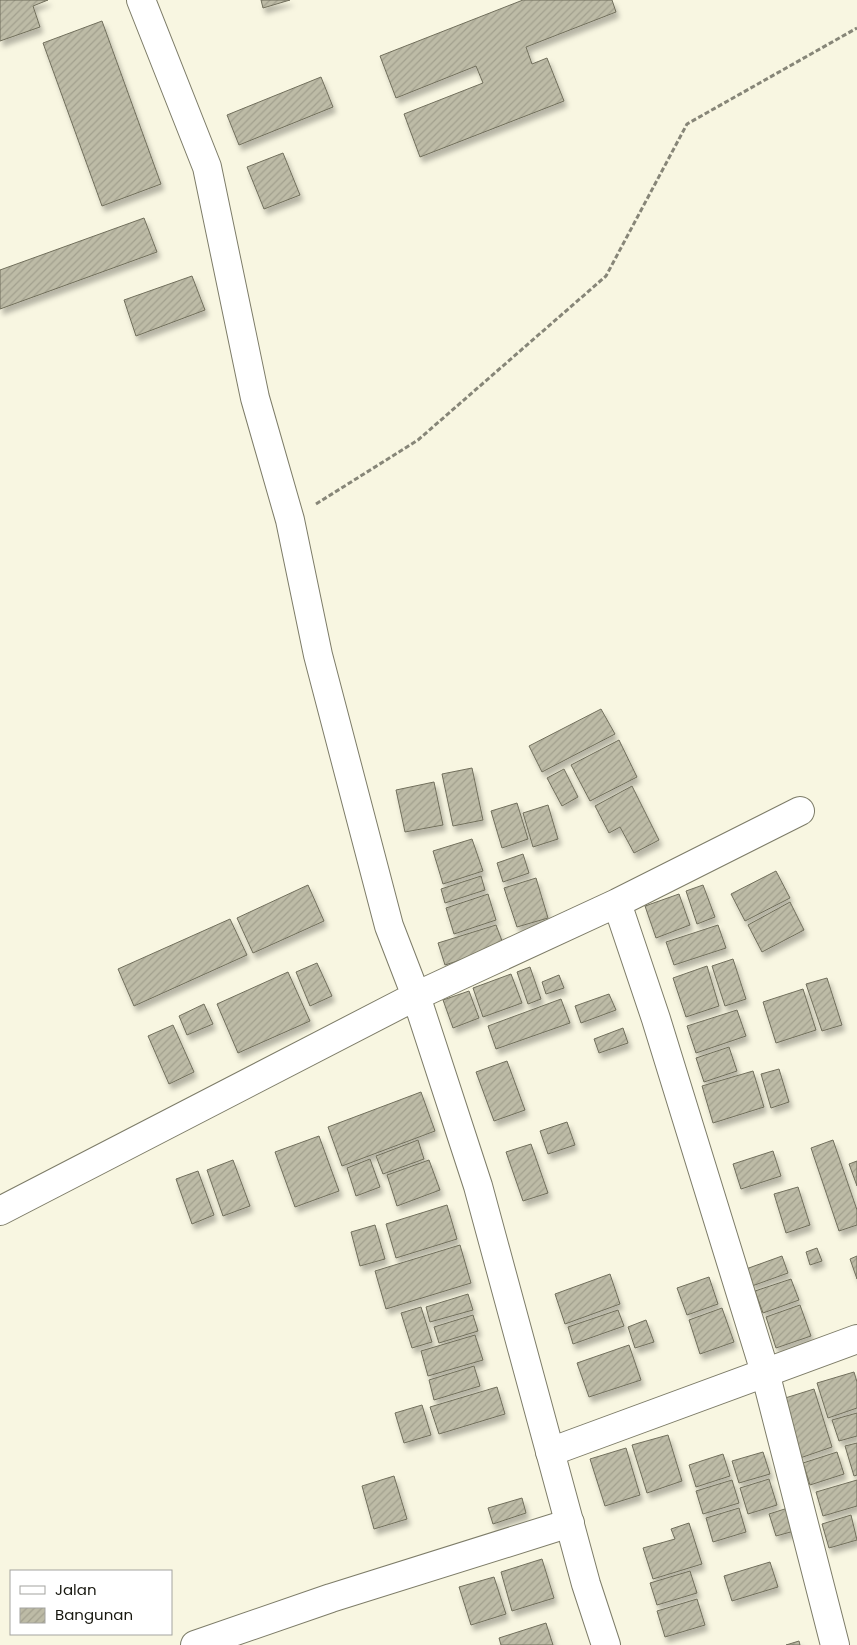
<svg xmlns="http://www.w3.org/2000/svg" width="857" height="1645" font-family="Poppins,sans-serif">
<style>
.building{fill:url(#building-hatch);stroke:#716f5c;filter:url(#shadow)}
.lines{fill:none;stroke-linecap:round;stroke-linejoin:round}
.street-casing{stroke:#7d7c68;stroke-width:30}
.secondary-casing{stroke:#7d7c68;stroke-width:30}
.path{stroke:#878678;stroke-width:3;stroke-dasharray:5 2.5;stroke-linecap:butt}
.street{stroke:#fff;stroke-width:28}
.secondary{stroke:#fff;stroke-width:28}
</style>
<defs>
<pattern id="building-hatch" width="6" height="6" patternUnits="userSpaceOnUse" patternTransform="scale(1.25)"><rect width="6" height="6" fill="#bdbba6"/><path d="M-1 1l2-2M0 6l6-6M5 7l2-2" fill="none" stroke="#a2a08e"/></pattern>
<filter id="shadow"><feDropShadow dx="3" dy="5.5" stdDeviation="2.5" flood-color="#0004"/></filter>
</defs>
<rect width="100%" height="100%" fill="#f8f6e1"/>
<!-- building -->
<path class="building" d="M0 0H48L33 6 40 27 0 41Z
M261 0H290L263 8Z
M523 0H612L616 12 526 47 532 64 547 58 564 101 420 157 404 114 483 83 476 66 396 98 380 56Z
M102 21 161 184 102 206 43 43Z
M321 77 333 107 239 145 227 115Z
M283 153 300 195 264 209 247 167Z
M144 218 157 252 0 309V270Z
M192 276 205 310 136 336 124 300Z
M601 709 615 734 542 772 529 746Z
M619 740 637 777 590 801 571 765Z
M472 768 483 820 453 826 442 774Z
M564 769 578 797 562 806 547 778Z
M434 782 443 825 405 832 396 790Z
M632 786 659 840 634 853 620 827 609 833 595 806Z
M517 803 528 839 502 848 491 811Z
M548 805 558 839 533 847 523 813Z
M472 839 483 871 443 884 433 851Z
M523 854 529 873 503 882 497 863Z
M776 871 790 898 745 921 731 894Z
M481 876 485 890 445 903 441 889Z
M536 878 548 918 517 927 504 888Z
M308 885 324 921 253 953 237 918Z
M703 885 715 917 697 924 686 891Z
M488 894 496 920 454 934 446 908Z
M679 894 690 925 656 938 645 906Z
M790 902 804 930 762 952 748 925Z
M230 919 247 955 134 1006 118 969Z
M496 925 504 946 445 965 438 943Z
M718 925 726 948 674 965 666 942Z
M733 959 746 999 725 1006 712 966Z
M317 963 332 996 310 1006 296 972Z
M707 966 719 1006 686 1017 673 978Z
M530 967 541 999 528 1004 517 972Z
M288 972 310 1021 238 1053 217 1004Z
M511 974 522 1003 483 1017 473 988Z
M559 975 564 988 546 994 542 982Z
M827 978 842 1025 822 1031 806 984Z
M803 989 816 1030 776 1043 763 1002Z
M469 991 479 1018 453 1028 443 1000Z
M609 994 616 1010 581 1023 575 1006Z
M561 999 570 1023 496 1049 488 1026Z
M204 1004 213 1024 187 1035 179 1016Z
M737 1010 746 1036 696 1053 687 1026Z
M173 1025 194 1072 169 1084 148 1036Z
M623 1028 628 1043 599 1053 594 1039Z
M729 1047 737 1071 704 1082 696 1058Z
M507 1061 525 1110 494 1121 476 1072Z
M779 1069 789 1102 771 1108 761 1074Z
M753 1071 764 1107 713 1123 702 1086Z
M421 1092 435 1131 342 1166 328 1127Z
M567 1122 575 1145 548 1154 540 1131Z
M319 1136 339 1191 295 1207 275 1152Z
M418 1140 424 1159 383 1174 376 1156Z
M833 1140 857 1210V1225L839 1231 811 1148Z
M531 1144 548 1193 523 1201 506 1152Z
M773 1151 781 1176 741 1189 733 1164Z
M370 1159 380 1187 356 1196 347 1168Z
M233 1160 250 1206 223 1216 207 1170Z
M429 1160 440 1190 397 1206 387 1175Z
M857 1161V1186L849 1164Z
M198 1171 214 1215 192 1224 176 1179Z
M798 1187 810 1225 786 1233 774 1194Z
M447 1205 457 1239 396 1258 386 1224Z
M375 1225 385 1259 360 1266 351 1232Z
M460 1245 471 1283 386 1309 375 1271Z
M817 1248 822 1261 810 1265 806 1252Z
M782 1256 788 1273 752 1286 746 1269Z
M857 1256V1279L850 1259Z
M610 1274 620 1304 565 1324 555 1294Z
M709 1277 718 1304 687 1315 677 1288Z
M791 1279 799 1300 763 1313 755 1291Z
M468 1294 473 1310 430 1322 426 1307Z
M800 1305 811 1336 776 1348 766 1317Z
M421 1307 432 1342 412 1348 401 1313Z
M722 1308 734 1342 700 1354 689 1320Z
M618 1310 624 1326 573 1344 568 1327Z
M473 1315 478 1331 439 1343 434 1327Z
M646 1320 654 1342 635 1348 628 1327Z
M475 1335 483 1360 428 1376 421 1351Z
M629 1345 641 1380 589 1397 577 1363Z
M474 1366 480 1386 434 1400 429 1380Z
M854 1372 857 1382V1408L828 1418 817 1383Z
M497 1387 505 1414 439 1434 430 1407Z
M814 1389 832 1447 800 1458 782 1399Z
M422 1405 431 1435 404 1443 395 1413Z
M857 1413V1436L839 1441 832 1420Z
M668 1435 682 1481 647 1493 632 1445Z
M857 1443V1475L854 1476 845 1446Z
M626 1448 640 1495 605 1506 590 1459Z
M763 1452 770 1474 739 1483 732 1461Z
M837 1452 844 1474 810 1485 803 1463Z
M723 1454 730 1476 696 1487 689 1465Z
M394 1476 407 1519 374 1529 362 1486Z
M769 1479 777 1505 748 1514 740 1488Z
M732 1480 739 1503 703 1514 696 1491Z
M857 1480V1506L823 1516 816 1492Z
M522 1498 526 1513 493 1524 488 1508Z
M791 1507 798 1530 776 1536 769 1514Z
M739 1508 746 1532 713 1542 706 1518Z
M851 1515 857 1540 829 1548 822 1524Z
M689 1523 702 1564 653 1579 643 1548 675 1539 671 1529Z
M542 1559 554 1598 512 1611 501 1572Z
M770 1562 778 1587 732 1601 724 1576Z
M690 1571 697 1593 657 1605 650 1583Z
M494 1577 506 1614 471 1625 459 1587Z
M697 1599 705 1625 665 1637 657 1611Z
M546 1623 553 1645H501L499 1638Z
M799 1641 800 1645H786Z"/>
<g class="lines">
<defs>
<path id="street" d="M617 903 656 1019 765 1372 835 1645
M416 996 617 903 800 811
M550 1452 857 1339
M195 1645 331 1598 570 1523"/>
<path id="secondary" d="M141 0 207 167 255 398 290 520 318 655 389 926 416 996 478 1186 586 1584 606 1645
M0 1211 416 996"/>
</defs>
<!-- street casing -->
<use href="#street" class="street-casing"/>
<!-- secondary casing -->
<use href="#secondary" class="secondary-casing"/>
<!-- path -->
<path class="path" d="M316 504 418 440 606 276 687 124 857 28"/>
<!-- street -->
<use href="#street" class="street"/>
<!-- secondary -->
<use href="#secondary" class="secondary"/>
</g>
<!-- legend -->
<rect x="10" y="1570" width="162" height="65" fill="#ffffff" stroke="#a3a39f"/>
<rect x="20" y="1586" width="25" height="8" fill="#ffffff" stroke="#a3a39f"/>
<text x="55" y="1595" font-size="15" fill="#181810">Jalan</text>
<rect x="20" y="1608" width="25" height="15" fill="url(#building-hatch)" stroke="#a3a39f"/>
<text x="55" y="1620" font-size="15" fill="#181810">Bangunan</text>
</svg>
